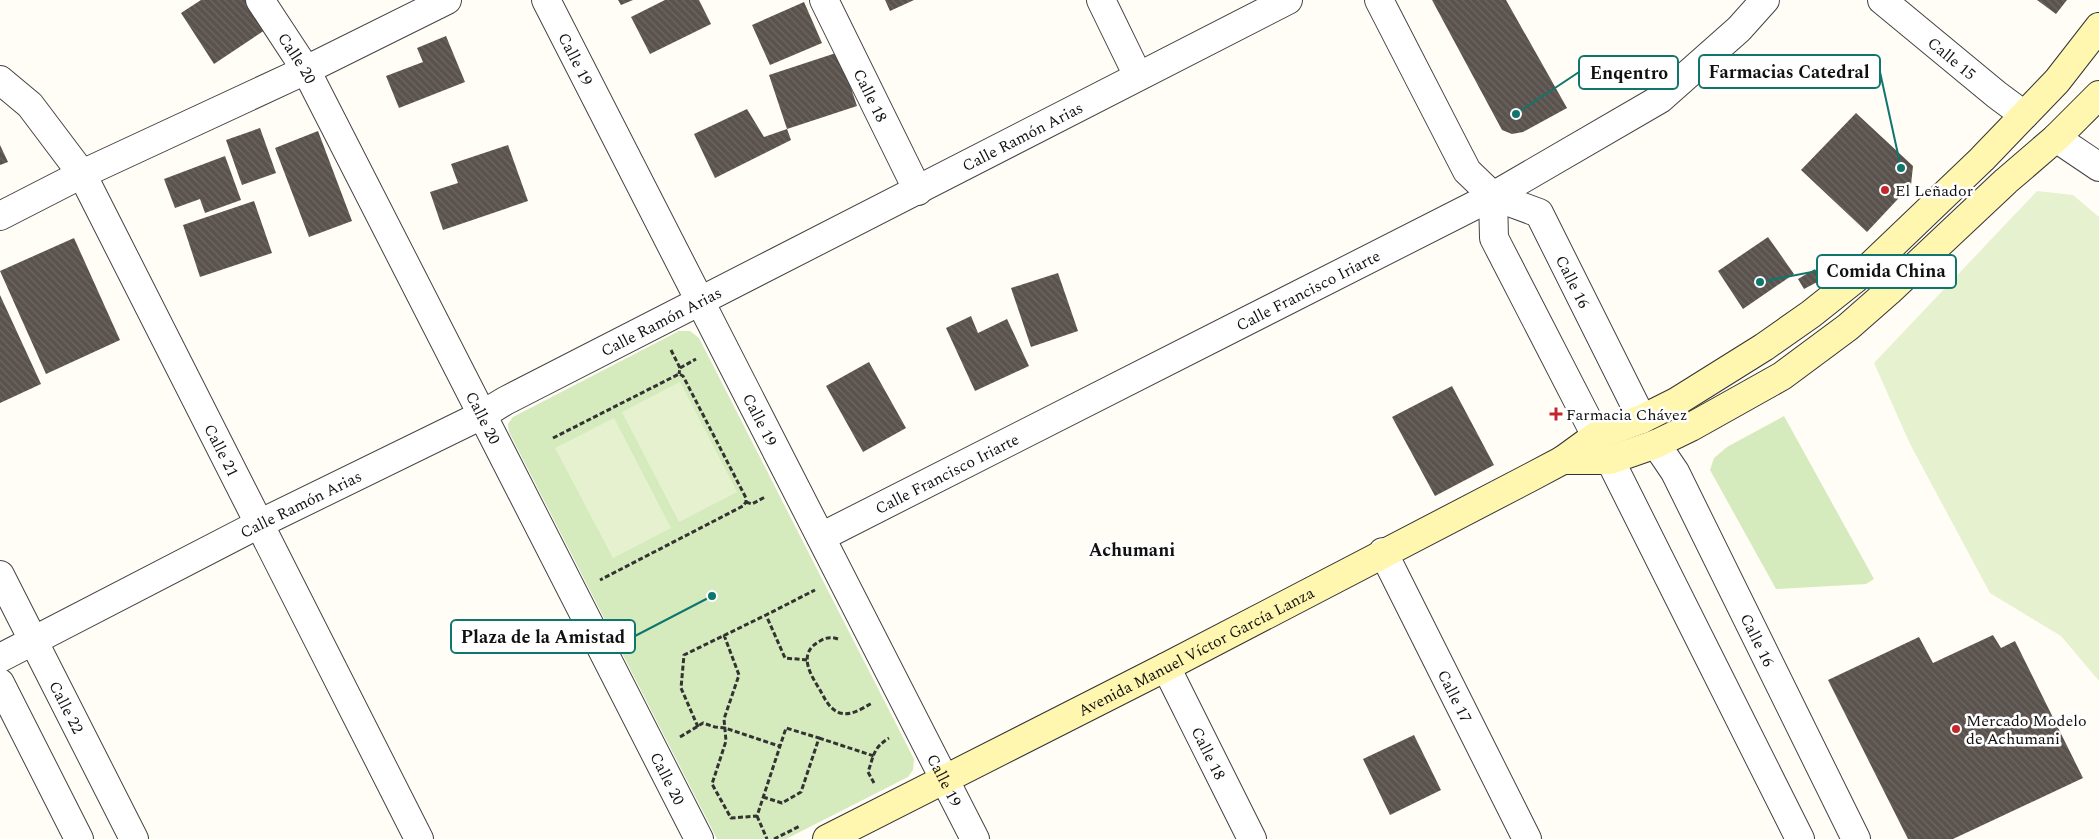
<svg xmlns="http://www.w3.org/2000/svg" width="2099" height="839" font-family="Spectral,serif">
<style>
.grass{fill:#d5ebbd}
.pitch{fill:#e6f2cf}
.building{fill:url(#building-back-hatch)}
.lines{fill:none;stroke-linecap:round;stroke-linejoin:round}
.street-casing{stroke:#444;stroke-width:30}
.secondary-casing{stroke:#333;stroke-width:30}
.path{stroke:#333;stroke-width:3;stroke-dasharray:5 2.5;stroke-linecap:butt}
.street{stroke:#fff;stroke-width:28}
.secondary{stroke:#fff6b0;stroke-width:28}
.poi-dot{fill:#c4262e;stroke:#fff;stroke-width:2}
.labels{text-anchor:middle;stroke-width:5;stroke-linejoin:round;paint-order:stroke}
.street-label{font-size:16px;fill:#111;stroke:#fff}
.poi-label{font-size:16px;fill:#111;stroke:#fff;text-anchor:start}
.neighbourhood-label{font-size:18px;font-weight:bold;fill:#111;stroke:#fff}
.leader{fill:none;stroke:#0f766e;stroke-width:2}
.callout-dot{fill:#0f766e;stroke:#fff;stroke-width:2}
.callout{fill:#fff;stroke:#0f766e;stroke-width:2}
.callout-label{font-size:18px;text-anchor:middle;font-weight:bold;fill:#111}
</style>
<defs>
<pattern id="building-back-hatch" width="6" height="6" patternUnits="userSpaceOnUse" patternTransform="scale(1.25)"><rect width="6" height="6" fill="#5a524d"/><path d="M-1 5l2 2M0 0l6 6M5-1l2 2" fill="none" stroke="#6d6662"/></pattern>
</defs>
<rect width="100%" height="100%" fill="#fffdf5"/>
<!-- grass -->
<path class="grass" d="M679 331H690L699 338 914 759 913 770 908 777 786 839H717L509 432 508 424 513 417Z
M1784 416 1874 579 1866 584 1776 589 1710 470 1714 458 1727 447Z"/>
<!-- pitch -->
<path class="pitch" d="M2037 191 2073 195 2099 217V681L2061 636 1990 593 1910 444 1874 363Z
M680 382 737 492 679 522 622 412Z
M614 418 671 528 613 558 555 448Z"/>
<!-- building -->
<path class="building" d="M201 0H249L268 28 214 64 181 13Z
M618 0H633L621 5Z
M665 0H699L711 24 650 54 631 17Z
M885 0H914L890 11Z
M1432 0H1506L1567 108 1523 132 1512 134 1502 130Z
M2037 0H2067L2056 14Z
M804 2 822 43 770 65 752 25Z
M446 36 465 82 399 108 386 76 423 62 417 48Z
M839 52 857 106 787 129 769 75Z
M747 109 764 137 787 129 791 140 715 178 694 134Z
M1856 113 1913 166 1911 185 1867 232 1801 170Z
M260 128 276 173 242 185 226 140Z
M318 131 352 221 309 237 275 148Z
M0 145 8 162 0 165Z
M508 145 528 201 443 230 430 192 458 183 451 164Z
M225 156 241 200 205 213 200 199 175 208 164 179Z
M254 201 272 253 200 277 183 225Z
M1768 237 1794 274 1743 309 1718 271Z
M74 238 120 340 46 374 0 271Z
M1815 269 1821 280 1804 289 1798 279Z
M1058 273 1078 331 1031 347 1011 288Z
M0 295 41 384 0 403Z
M971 316 978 333 1007 319 1029 366 975 391 946 328Z
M869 362 906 428 863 452 826 386Z
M1452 386 1494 465 1435 496 1392 417Z
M1993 635 2001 648 2015 641 2083 778 1953 839H1908L1828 680 1919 637 1933 663Z
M1414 735 1441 790 1390 815 1363 759Z"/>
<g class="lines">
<defs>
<g id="street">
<path id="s1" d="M260 0 306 70 699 839"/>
<path id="s2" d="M546 0 975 839"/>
<path id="s3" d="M824 0 918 191"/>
<path d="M1101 0 1138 76"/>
<path id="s4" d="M1379 0 1467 171 1493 196 1539 213 1642 419"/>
<path id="s5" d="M1882 0 1997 95 2024 115"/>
<path id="s6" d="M0 80 30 105 82 174 419 839"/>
<path d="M2056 138 2099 167"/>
<path d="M1493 196 1494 238 1596 436"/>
<path d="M0 216 82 174 306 70 447 0"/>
<path id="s7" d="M1656 444 1675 472 1856 839"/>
<path d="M1610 460 1800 839"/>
<path id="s8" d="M821 537 1493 196 1660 99 1739 29 1765 0"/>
<path id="s9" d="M1383 552 1527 839"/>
<path id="s10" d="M0 575 134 839"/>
<path id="s11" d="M0 658 259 524 482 415 505 401 1288 0"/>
<path id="s12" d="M1166 667 1252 839"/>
<path d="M0 683 79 839"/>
</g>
<g id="secondary">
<path d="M1563 460H1610L1656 444 1691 427 1782 376 1848 327 1889 291 2006 181 2056 138 2099 95"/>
<path id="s13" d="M827 839 1166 667 1531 477 1563 460 1596 436 1642 419 1676 402 1764 347 1811 314 1865 271 1982 159 2057 81 2099 27"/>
</g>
</defs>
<!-- street casing -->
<use href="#street" class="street-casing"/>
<!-- secondary casing -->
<use href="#secondary" class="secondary-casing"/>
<!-- path -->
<path class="path" d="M671 350 680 368 679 374
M680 368 696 359
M553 438 679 374 683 376 746 498V502L743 506 600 580
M746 502 752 504 765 497
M724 635 739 675 724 719 726 741 712 784 731 818 757 816 786 728 819 738 801 792 782 803 763 797
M838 639C832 637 826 637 820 641 797 653 810 674 820 690 825 699 829 709 840 713 852 716 863 708 872 703
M807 660 785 658 766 615 815 590
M698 727 681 688 684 655 766 615
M680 737 703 723 715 727 725 728 779 746
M819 738 874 756
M874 783 868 772C874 755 873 748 889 738
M757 816 767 839
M774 839 800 826"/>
<!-- street -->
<use href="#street" class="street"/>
<!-- secondary -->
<use href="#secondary" class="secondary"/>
</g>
<!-- markers -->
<g class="poi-dot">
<circle cx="1885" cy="190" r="5"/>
<path d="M1553.5 406.5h5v5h5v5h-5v5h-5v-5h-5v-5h5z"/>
<circle cx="1956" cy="729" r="5"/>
</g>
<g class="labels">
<!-- street labels -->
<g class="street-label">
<text dy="6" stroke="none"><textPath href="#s1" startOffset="69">Calle 20</textPath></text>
<text dy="6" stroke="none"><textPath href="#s5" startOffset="91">Calle 15</textPath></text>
<text dy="6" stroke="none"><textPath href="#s2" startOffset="66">Calle 19</textPath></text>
<text dy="6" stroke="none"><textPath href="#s3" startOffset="106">Calle 18</textPath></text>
<text dy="6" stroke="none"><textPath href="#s11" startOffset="1148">Calle Ramón Arias</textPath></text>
<text dy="6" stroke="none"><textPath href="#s4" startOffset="354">Calle 16</textPath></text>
<text dy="6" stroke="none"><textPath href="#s8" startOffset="546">Calle Francisco Iriarte</textPath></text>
<text dy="6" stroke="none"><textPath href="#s11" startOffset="742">Calle Ramón Arias</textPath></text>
<text dy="6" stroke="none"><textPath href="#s1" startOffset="474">Calle 20</textPath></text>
<text dy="6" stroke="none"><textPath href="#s2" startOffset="471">Calle 19</textPath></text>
<text dy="6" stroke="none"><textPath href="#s6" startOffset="435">Calle 21</textPath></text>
<text dy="6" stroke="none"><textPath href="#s8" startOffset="141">Calle Francisco Iriarte</textPath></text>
<text dy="6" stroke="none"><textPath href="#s11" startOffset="338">Calle Ramón Arias</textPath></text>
<text dy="6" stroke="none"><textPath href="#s7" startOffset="221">Calle 16</textPath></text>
<text dy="6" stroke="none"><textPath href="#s13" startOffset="414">Avenida Manuel Víctor García Lanza</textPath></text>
<text dy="6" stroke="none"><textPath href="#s9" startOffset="161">Calle 17</textPath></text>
<text dy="6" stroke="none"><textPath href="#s10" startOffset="148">Calle 22</textPath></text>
<text dy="6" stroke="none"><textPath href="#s12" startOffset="96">Calle 18</textPath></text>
<text dy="6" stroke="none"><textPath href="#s1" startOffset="879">Calle 20</textPath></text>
<text dy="6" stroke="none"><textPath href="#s2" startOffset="876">Calle 19</textPath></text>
</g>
<!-- poi labels -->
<g class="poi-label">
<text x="1895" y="196">El Leñador</text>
<text x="1566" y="420">Farmacia Chávez</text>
<text x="1966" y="726">Mercado Modelo<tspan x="1966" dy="18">de Achumani</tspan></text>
</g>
<!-- neighbourhood labels -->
<g class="neighbourhood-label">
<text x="1132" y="556">Achumani</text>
</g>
</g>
<!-- callouts -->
<path class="leader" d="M1901 168L1880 72M1516 114L1579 72M1760 282L1817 271M712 596L635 636"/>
<g class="callout-dot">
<circle cx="1901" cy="168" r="5"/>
<circle cx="1516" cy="114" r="5"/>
<circle cx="1760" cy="282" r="5"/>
<circle cx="712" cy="596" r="5"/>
</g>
<g class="callout">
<rect x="1699" y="55" width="181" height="33" rx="5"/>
<rect x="1579" y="56" width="99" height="33" rx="5"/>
<rect x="1817" y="255" width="139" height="33" rx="5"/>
<rect x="451" y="620" width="184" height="33" rx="5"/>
</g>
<g class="callout-label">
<text x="1789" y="78">Farmacias Catedral</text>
<text x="1629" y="79">Enqentro</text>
<text x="1886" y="277">Comida China</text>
<text x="543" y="643">Plaza de la Amistad</text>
</g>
</svg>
